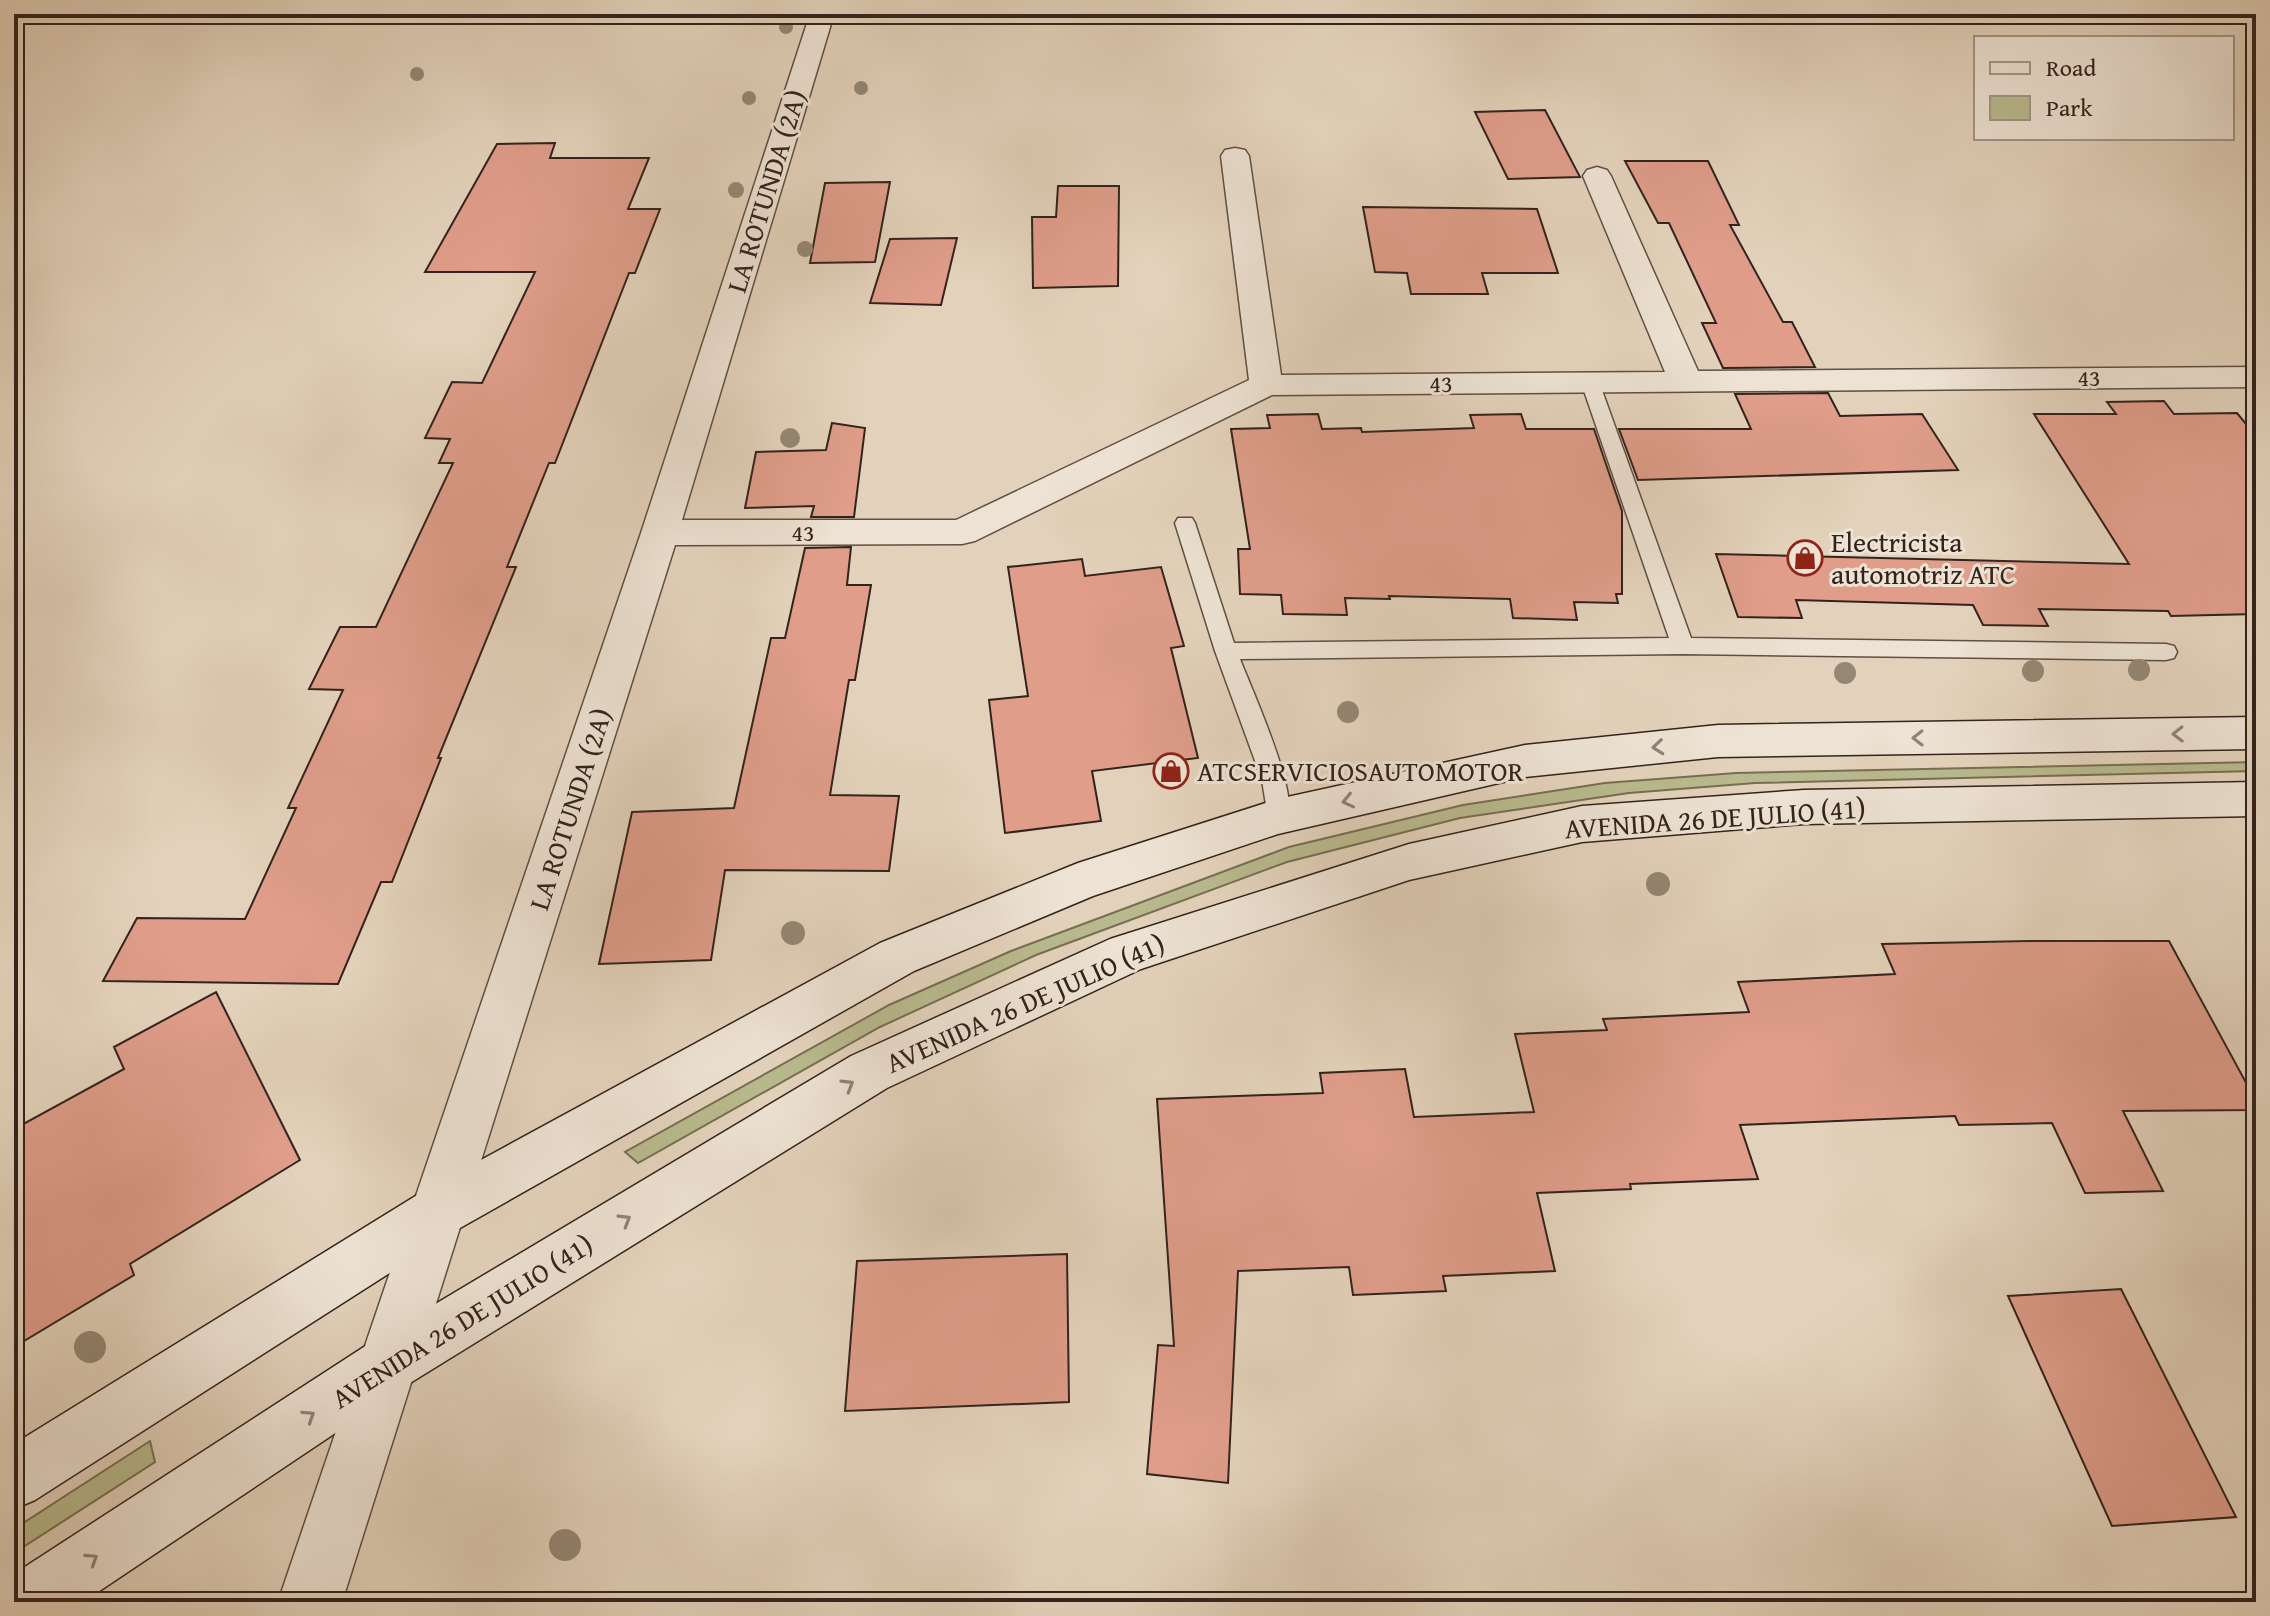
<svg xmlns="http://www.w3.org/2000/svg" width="2270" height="1616" font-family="'Gentium Book Plus',serif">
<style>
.green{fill:#b8ba8d;stroke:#766e55;stroke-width:2}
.building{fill:#df9d8a;stroke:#33231d;stroke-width:2}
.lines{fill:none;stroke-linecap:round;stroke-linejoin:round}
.lane-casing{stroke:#5f4f44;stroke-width:3}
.street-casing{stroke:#5f4f44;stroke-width:3}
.secondary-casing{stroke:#33231d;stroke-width:3}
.lane{fill:#ede2d3;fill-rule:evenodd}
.street{fill:#ede2d3;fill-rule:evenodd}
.secondary{fill:#ede2d3;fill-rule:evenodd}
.tree{fill:#948774}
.oneway{stroke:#908278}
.labels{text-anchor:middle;stroke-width:6;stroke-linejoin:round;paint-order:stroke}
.far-street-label{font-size:24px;fill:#33231d;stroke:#ede2d3}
.street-label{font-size:28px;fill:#33231d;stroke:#ede2d3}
.poi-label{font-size:28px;fill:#33231d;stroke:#ede2d3;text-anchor:start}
</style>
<rect width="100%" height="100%" fill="#e3d2bb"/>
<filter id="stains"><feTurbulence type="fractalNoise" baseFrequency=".0025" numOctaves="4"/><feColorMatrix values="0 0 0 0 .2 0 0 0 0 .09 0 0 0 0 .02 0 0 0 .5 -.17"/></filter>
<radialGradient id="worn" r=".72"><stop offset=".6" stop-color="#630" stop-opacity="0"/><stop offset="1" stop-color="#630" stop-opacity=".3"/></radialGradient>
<!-- green -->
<path class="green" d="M2256 762V771L1755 783 1629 793 1460 818 1287 862 1036 955 880 1027 638 1163 625 1152 889 1005 1011 951 1289 847 1463 805 1605 783 1736 773Z
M150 1441 155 1462 14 1553V1529Z"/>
<!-- building -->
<path class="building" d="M1545 110 1580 177 1508 179 1475 112Z
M555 143 550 158H649L628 209H660L635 273H629L555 463H549L507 567H516L438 758H441L392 882H381L338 984 103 981 137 918 245 919 296 808H288L343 690 309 689 340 627H376L453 463H439L450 439 425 438 452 382 482 383 535 272H425L497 144Z
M1625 161H1708L1739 225H1730L1783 322H1792L1815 367 1723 368 1702 323H1716L1669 223H1658Z
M890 182 875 262 810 263 825 183Z
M1058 186H1119L1118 286 1033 288 1032 217H1056Z
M1363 207 1537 209 1558 273H1482L1488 294H1411L1407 273 1375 272Z
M957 238 941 305 870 303 890 239Z
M1828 393 1840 416 1922 414 1958 470 1638 480 1619 429H1751L1735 394Z
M2164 401 2174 414 2237 413 2256 436V614L2171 616 2168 611 2039 609 2048 626 1983 625 1973 605 1796 600 1802 618 1738 617 1716 554 2129 564 2034 414H2116L2107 402Z
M1318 414 1322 429 1361 428 1362 432 1474 428 1470 415 1521 414 1526 429H1594L1622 511V594H1616L1618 603 1574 602 1577 620 1513 618 1510 599 1389 596 1390 599 1345 598 1347 615 1283 614 1281 595 1240 594 1238 549H1250L1231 429 1270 428 1267 415Z
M832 423 865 428 854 517H811L814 506 745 508 756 452 826 450Z
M851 547 847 585H871L855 680H849L830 795 899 796 889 871 725 870 711 960 599 964 632 812 734 808 771 638H785L805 548Z
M1082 559 1085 576 1161 567 1184 646 1171 648 1198 758 1092 771 1101 821 1005 833 989 700 1028 696 1008 567Z
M2029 941H2169L2256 1101V1110L2123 1111 2163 1191 2085 1193 2052 1123 1959 1125 1955 1116 1740 1125 1758 1179 1630 1184 1631 1189 1537 1193 1555 1271 1443 1276 1446 1291 1353 1295 1349 1267 1238 1271 1228 1483 1147 1474 1158 1345 1174 1346 1157 1099 1323 1093 1320 1073 1405 1069 1414 1117 1534 1112 1515 1034 1607 1030 1603 1019 1749 1012 1738 982 1895 974 1882 944Z
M216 992 300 1160 130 1264 134 1275 14 1347V1129L124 1069 114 1047Z
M1067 1254 1069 1402 845 1411 857 1261Z
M2121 1289 2236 1517 2112 1526 2008 1296Z"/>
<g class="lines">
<defs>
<path id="lane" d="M1590 376 1599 382 1691 638 2166 644 2174 646 2177 652 2174 658 2166 660 1683 654 1240 659C1252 690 1301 797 1287 824L1278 827 1269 824 1262 780 1215 651 1175 523 1178 518H1192L1195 523 1234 643 1669 638 1581 382Z"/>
<path id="street" d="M810 14H834L682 520H956L1249 380 1221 156 1225 150 1235 148 1245 150 1249 156 1281 375 1665 372 1583 176 1587 170 1597 167 1607 170 1611 176 1698 371 2256 367V387L1272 395 975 541 962 544 675 545 342 1602H278L641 533Z"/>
<path id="secondary" d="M2256 717V749L1718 757 1525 777 1278 834 1093 896 914 971 460 1228 35 1500 14 1509V1444L422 1192 880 943 1078 863 1278 799 1525 745 1718 725Z
M2256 782V816L1804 824 1582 842 1409 880 1141 969 887 1088 410 1383 83 1602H14V1574L370 1343 851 1056 1110 939 1409 844 1582 806 1804 790Z"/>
</defs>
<!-- lane casing -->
<use href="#lane" class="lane-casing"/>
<!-- street casing -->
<use href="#street" class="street-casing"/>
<!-- secondary casing -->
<use href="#secondary" class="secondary-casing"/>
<!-- lane -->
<use href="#lane" class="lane"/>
<!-- street -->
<use href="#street" class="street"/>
<!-- secondary -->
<use href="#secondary" class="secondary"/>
</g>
<!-- trees -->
<g class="tree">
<circle cx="786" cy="27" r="7"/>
<circle cx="417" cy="74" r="7"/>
<circle cx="861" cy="88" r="7"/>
<circle cx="749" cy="98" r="7"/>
<circle cx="736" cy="190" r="8"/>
<circle cx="805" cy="249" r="8"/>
<circle cx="790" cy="438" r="10"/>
<circle cx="2139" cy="670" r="11"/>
<circle cx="2033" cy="671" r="11"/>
<circle cx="1845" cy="673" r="11"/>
<circle cx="1348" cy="712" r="11"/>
<circle cx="1658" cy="884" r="12"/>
<circle cx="793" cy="933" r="12"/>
<circle cx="90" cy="1347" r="16"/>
<circle cx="565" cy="1545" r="16"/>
</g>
<!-- one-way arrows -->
<defs><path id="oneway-chevron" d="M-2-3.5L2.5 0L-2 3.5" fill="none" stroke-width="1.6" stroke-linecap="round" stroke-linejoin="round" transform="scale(2)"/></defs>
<g class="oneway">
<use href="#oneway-chevron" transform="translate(2178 734) rotate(179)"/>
<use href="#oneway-chevron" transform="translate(1918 738) rotate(179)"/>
<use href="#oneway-chevron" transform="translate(1658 747) rotate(174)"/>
<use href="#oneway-chevron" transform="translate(1348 801) rotate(167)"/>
<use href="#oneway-chevron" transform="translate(848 1085) rotate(-31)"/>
<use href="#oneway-chevron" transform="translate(625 1220) rotate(-31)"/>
<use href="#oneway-chevron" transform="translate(309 1416) rotate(-33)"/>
<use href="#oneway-chevron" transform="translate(92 1559) rotate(-33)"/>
</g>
<!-- icons -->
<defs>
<symbol id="shop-ring" viewBox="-11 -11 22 22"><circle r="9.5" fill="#ede2d3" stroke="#8f2418" stroke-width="1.5"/><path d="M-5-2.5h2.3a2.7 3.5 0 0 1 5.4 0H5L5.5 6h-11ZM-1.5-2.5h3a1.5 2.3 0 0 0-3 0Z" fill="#8f2418"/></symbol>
</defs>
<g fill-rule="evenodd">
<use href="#shop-ring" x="1785" y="538" width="40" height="40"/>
<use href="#shop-ring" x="1151" y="751" width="40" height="40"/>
</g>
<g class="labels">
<!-- far-street labels -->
<g class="far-street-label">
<text x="2089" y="386">43</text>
<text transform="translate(1441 384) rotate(-1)" y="8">43</text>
<text x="803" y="541">43</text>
</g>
<!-- street labels -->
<g class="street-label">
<text transform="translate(766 191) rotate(-73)" y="10">LA ROTUNDA (2A)</text>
<text transform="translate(570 809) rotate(-72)" y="10">LA ROTUNDA (2A)</text>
<text transform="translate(1715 818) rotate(-4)" y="10">AVENIDA 26 DE JULIO (41)</text>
<text transform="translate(1025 1003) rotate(-24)" y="10">AVENIDA 26 DE JULIO (41)</text>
<text transform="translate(462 1321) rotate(-32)" y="10">AVENIDA 26 DE JULIO (41)</text>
</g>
<!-- poi labels -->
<g class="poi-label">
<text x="1831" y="552">Electricista<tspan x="1831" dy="32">automotriz ATC</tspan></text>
<text x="1197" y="781">ATCSERVICIOSAUTOMOTOR</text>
</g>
</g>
<!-- margin -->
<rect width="2270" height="1616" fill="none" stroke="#e3d2bb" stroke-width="48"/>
<rect x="16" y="16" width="2238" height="1584" fill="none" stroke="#33231d" stroke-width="4"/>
<rect x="24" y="24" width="2222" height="1568" fill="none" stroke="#33231d" stroke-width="2"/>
<!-- legend -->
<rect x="1974" y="36" width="260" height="104" fill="#ede2d3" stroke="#a3968a" stroke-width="2"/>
<rect x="1990" y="62" width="40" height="12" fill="#ede2d3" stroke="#a3968a" stroke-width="2"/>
<text x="2046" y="76" font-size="24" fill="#33231d">Road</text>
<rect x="1990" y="96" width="40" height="24" fill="#b8ba8d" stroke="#a3968a" stroke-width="2"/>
<text x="2046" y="116" font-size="24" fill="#33231d">Park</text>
<rect width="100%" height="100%" filter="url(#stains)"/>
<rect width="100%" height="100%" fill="url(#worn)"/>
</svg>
